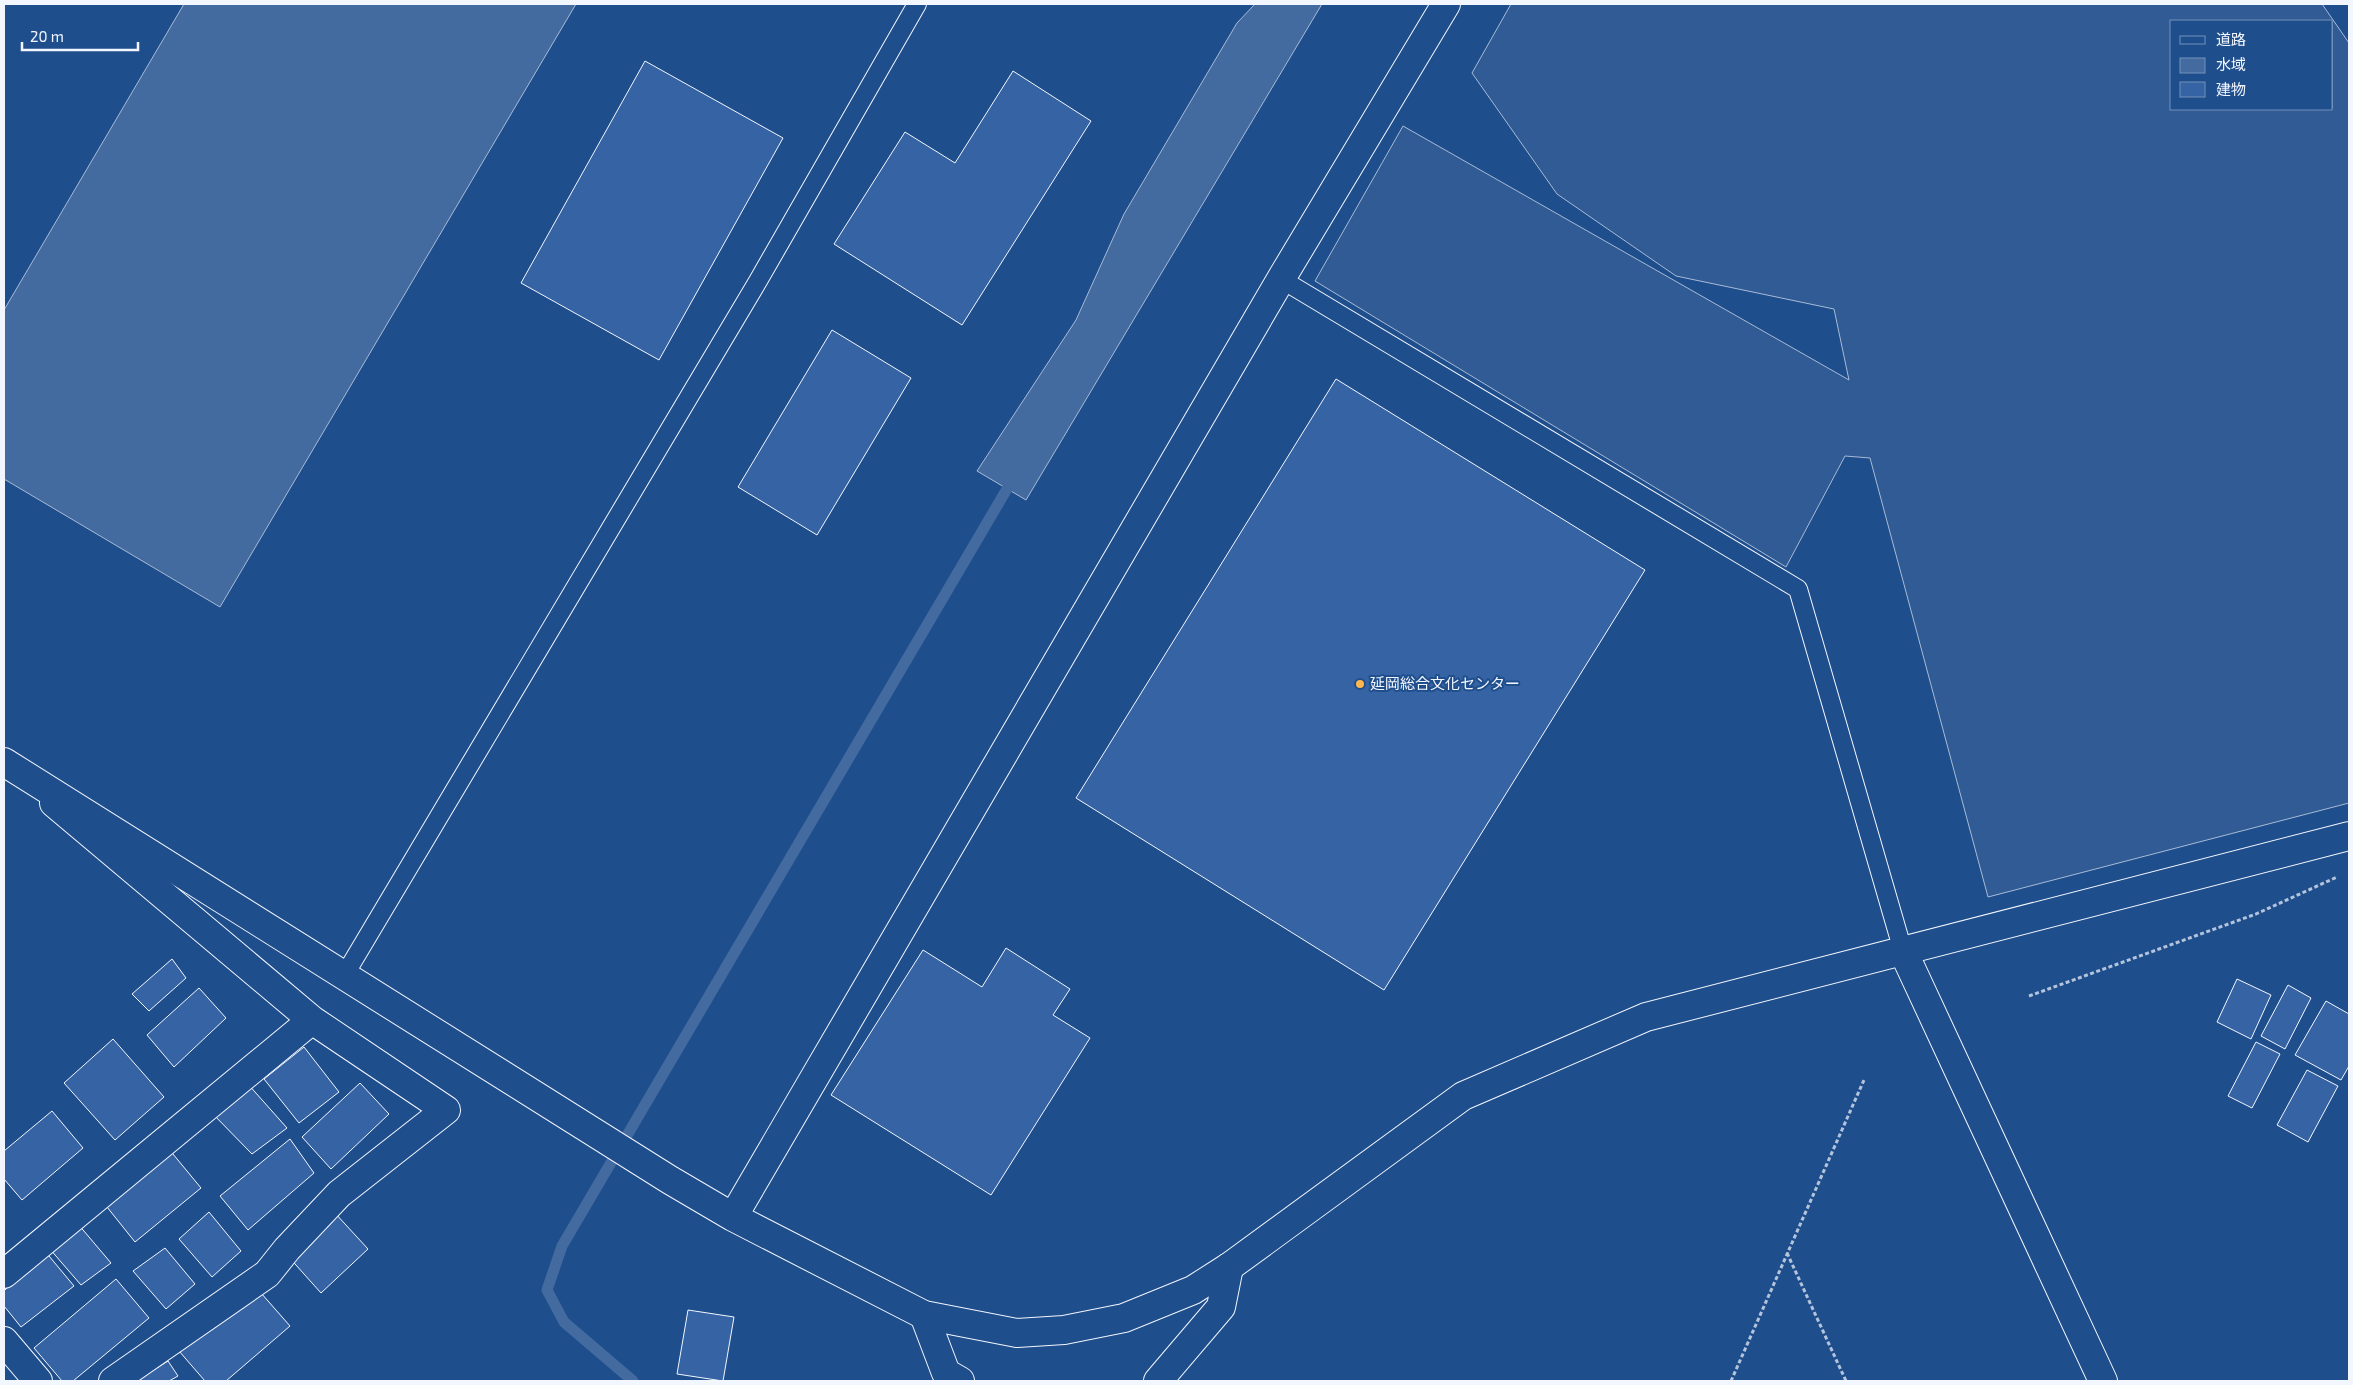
<svg xmlns="http://www.w3.org/2000/svg" width="2353" height="1385" font-family="'Exo 2','Noto Sans JP',sans-serif">
<style>
.built{fill:#305b95;stroke:#a8bbd7;fill-rule:evenodd}
.water{fill:#446ba0;stroke:#a8bbd7}
.lines{fill:none;stroke-linecap:round;stroke-linejoin:round}
.stream{stroke:#446ba0;stroke-width:11}
.building{fill:#3563a3;stroke:#f2f6ff}
.service-casing{stroke:#f2f6ff;stroke-width:20}
.minor-casing{stroke:#f2f6ff;stroke-width:30}
.tertiary-casing{stroke:#f2f6ff;stroke-width:30}
.path{stroke:#b3c4dc;stroke-width:3;stroke-dasharray:4 2.5;stroke-linecap:butt}
.service{stroke:#1f4e8c;stroke-width:18}
.minor{stroke:#1f4e8c;stroke-width:28}
.tertiary{stroke:#1f4e8c;stroke-width:28}
.poi-dot{fill:#ffb74d;stroke:#1f4e8c;stroke-width:2}
.labels{text-anchor:middle;stroke-width:4;stroke-linejoin:round;paint-order:stroke}
.poi-label{font-size:15px;fill:#f2f6ff;stroke:#1f4e8c;text-anchor:start}
</style>
<rect width="100%" height="100%" fill="#1f4e8c"/>
<!-- built -->
<path class="built" d="M1511 4H2322L2349 43V803L1988 897 1870 458 1845 456 1786 567 1315 281 1403 126 1849 380 1834 309 1676 276 1557 194 1472 73ZM2332 21V109H2172V21Z"/>
<!-- water -->
<path class="water" d="M184 4H576L220 607 4 479V310Z
M1255 4H1322L1026 500 977 471 1076 320 1124 214 1237 23Z"/>
<g class="lines">
<!-- stream -->
<path class="stream" d="M633 1381 564 1322 547 1290 562 1246 1014 477"/>
</g>
<!-- building -->
<path class="building" d="M645 61 783 138 659 360 521 283Z
M1013 71 1091 121 962 325 834 244 905 132 955 163Z
M832 330 911 378 817 535 738 487Z
M1336 379 1645 570 1384 990 1076 798Z
M1006 948 1070 989 1053 1015 1090 1038 991 1195 831 1095 923 950 982 987Z
M172 959 186 978 149 1011 132 994Z
M2237 979 2271 995 2251 1039 2217 1022Z
M2288 985 2311 998 2285 1049 2261 1036Z
M199 988 226 1018 174 1067 147 1035Z
M2326 1001 2349 1014V1066L2341 1080 2295 1055Z
M113 1039 164 1097 115 1140 64 1083Z
M2256 1042 2280 1054 2252 1108 2228 1096Z
M304 1047 339 1092 299 1123 264 1079Z
M2307 1070 2338 1086 2308 1142 2277 1125Z
M247 1083 287 1128 252 1154 210 1111Z
M360 1083 389 1114 331 1169 302 1137Z
M52 1111 83 1148 22 1200 4 1179V1151Z
M290 1139 314 1173 248 1230 220 1196Z
M168 1148 201 1188 135 1242 103 1202Z
M209 1212 241 1251 212 1277 179 1239Z
M334 1212 368 1249 321 1293 287 1255Z
M78 1224 111 1263 81 1285 49 1248Z
M165 1248 195 1284 166 1309 133 1271Z
M44 1250 74 1286 21 1327 4 1306V1291Z
M116 1279 149 1318 73 1381H62L34 1348Z
M254 1285 290 1326 226 1381H205L179 1351Z
M688 1310 734 1317 723 1381 677 1374Z
M168 1361 178 1376 169 1381H136Z"/>
<g class="lines">
<defs>
<path id="service" d="M1281 279 1798 589 1903 951
M344 976 758 281 917 4"/>
<path id="minor" d="M4 1274 312 1020 54 803
M924 1315 946 1373 960 1381
M4 1341 38 1381
M113 1381 267 1274 287 1249 339 1194 446 1110 312 1020
M1158 1381 1221 1307 1229 1267"/>
<path id="tertiary" d="M4 762 670 1180 733 1217 924 1315 1017 1333 1064 1330 1124 1318 1193 1290 1229 1267 1463 1096 1646 1017 2349 836
M1903 951 2103 1381
M733 1217 1281 279 1446 4"/>
</defs>
<!-- service casing -->
<use href="#service" class="service-casing"/>
<!-- minor casing -->
<use href="#minor" class="minor-casing"/>
<!-- tertiary casing -->
<use href="#tertiary" class="tertiary-casing"/>
<!-- path -->
<path class="path" d="M2029 996 2256 914 2337 877
M1787 1253 1846 1381
M1731 1381 1864 1080"/>
<!-- service -->
<use href="#service" class="service"/>
<!-- minor -->
<use href="#minor" class="minor"/>
<!-- tertiary -->
<use href="#tertiary" class="tertiary"/>
</g>
<!-- markers -->
<circle class="poi-dot" cx="1360" cy="684" r="5"/>
<g class="labels">
<!-- poi labels -->
<g class="poi-label">
<text x="1370" y="689">延岡総合文化センター</text>
</g>
</g>
<!-- border -->
<rect width="2353" height="1385" fill="none" stroke="#f2f6ff" stroke-width="10"/>
<!-- legend -->
<rect x="2170" y="20" width="162" height="90" fill="#1f4e8c" stroke="#7391ba"/>
<rect x="2180" y="36" width="25" height="8" fill="#1f4e8c" stroke="#7391ba"/>
<text x="2216" y="45" font-size="15" fill="#f2f6ff">道路</text>
<rect x="2180" y="58" width="25" height="15" fill="#446ba0" stroke="#7391ba"/>
<text x="2216" y="70" font-size="15" fill="#f2f6ff">水域</text>
<rect x="2180" y="82" width="25" height="15" fill="#3563a3" stroke="#7391ba"/>
<text x="2216" y="95" font-size="15" fill="#f2f6ff">建物</text>
<!-- scale -->
<path d="M22 42v8h116v-8" fill="none" stroke="#f2f6ff" stroke-width="2.5"/>
<text x="30" y="42" font-size="15" fill="#f2f6ff" stroke="#1f4e8c" stroke-width="4" paint-order="stroke">20 m</text>
</svg>
